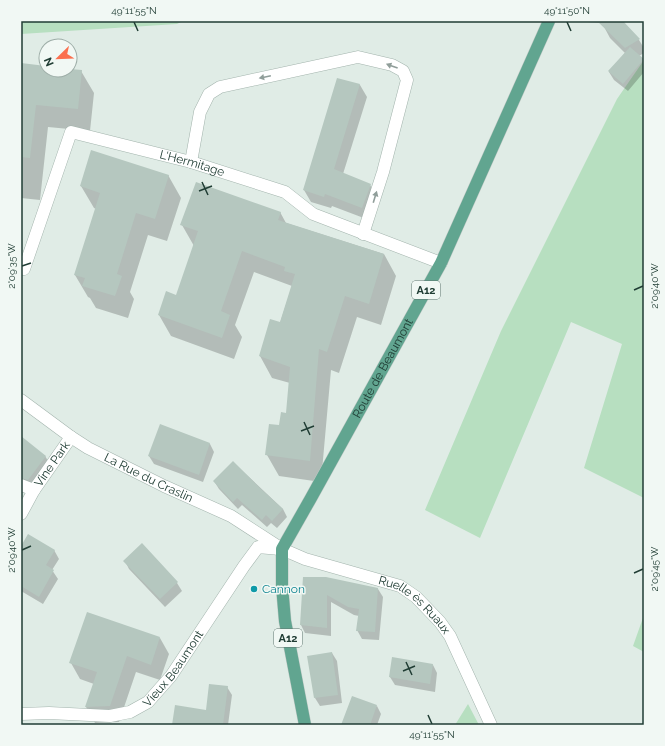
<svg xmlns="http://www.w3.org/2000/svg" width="665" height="746" font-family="Raleway,sans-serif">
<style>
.green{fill:#b7dfc0}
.shadow{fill:#0003}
.building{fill:#b5c7bf}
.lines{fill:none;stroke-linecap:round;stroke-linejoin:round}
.minor-casing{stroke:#a3b4ad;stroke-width:13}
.major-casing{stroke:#c1c9c6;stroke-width:13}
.minor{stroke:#fff;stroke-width:12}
.major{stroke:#61a590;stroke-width:12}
.oneway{fill:#909e9a}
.ticks{fill:none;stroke:#203d34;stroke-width:1.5}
.culture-dot{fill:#0f9aa8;stroke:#f1f8f4;stroke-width:1.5}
.labels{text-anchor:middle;stroke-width:3;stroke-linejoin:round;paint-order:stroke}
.shield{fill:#f1f8f4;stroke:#5f756e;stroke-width:1}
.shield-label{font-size:11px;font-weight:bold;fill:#203d34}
.street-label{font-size:12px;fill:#203d34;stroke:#f1f8f4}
.culture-label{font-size:12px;fill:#0d838f;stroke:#f1f8f4;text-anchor:start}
.neatline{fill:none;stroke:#203d34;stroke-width:1.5}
.ticks-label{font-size:10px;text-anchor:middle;fill:#203d34}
</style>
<rect width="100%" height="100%" fill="#e0ece6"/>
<!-- green -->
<path class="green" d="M21 21H183L177 24 21 34Z
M644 60V498L584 468 622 344 571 322 480 538 425 510 501 331 617 99Z
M644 615V652L633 646Z
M468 704 479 725H455Z"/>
<!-- shadow -->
<path class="shadow" d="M573 21H622L639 40 644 48V53L639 56 644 61V72L628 91 614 80 609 72 625 53 610 38 602 23Z
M21 64 46 67V70L81 71 94 93 90 131 48 127 40 200 21 198Z
M338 79 360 85 367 97 343 174 370 185 377 197 369 220 332 206 331 208 311 202 304 190Z
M168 175 181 198 167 241 148 235 130 292 134 299 128 318 96 308 90 298 88 297 75 275 96 209 94 208 81 186Z
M280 212 286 223 384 254 396 276 381 325 357 317 339 373 331 370 321 482 279 476 267 455 287 414 290 383 272 378 260 356 271 320 280 323 292 286 254 272 235 325 242 337 234 359 171 336 159 315 177 296 194 246 182 225Z
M161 426 210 444 214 452 203 482 154 464 149 456Z
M21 438 45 456 50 464 33 487 21 478Z
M233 462 283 509 287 517 277 528 271 523 267 527 242 505 238 509 219 489 214 481Z
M142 545 177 583 182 591 165 607 129 569 125 561Z
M21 548 54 550 59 559 52 570 58 579 43 604 21 591Z
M304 578 378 589 383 597 379 640 362 639 357 630 359 616 354 615 331 602V636L305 633 301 625Z
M160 638 169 654 160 680 136 672 119 722 95 723 86 707 94 684 80 679 71 663Z
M332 653 337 661 342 703 320 706 315 698Z
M433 665 437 673 435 692 395 685 390 677Z
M227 687 232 695 228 725H173L207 711Z
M377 706 381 714 377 725H342Z"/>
<!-- building -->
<path class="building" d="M597 21H623L640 39 625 48Z
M630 47 644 59 623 84 608 71Z
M21 63 46 66V70H70V69L82 70 78 109 36 105 30 158 21 157Z
M337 78 360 84 334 169 371 184 362 208 325 194 324 197 303 190Z
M91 150 169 175 155 219 136 213 117 274 122 276 115 296 82 286 85 278 74 275 100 193 80 186Z
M196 182 281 212 278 220 384 254 369 304 345 296 327 352 319 349 310 461 265 455 269 424 279 425 281 412 286 413 290 367 259 356 270 319 280 322 295 274 284 271 285 267 242 251 221 311 230 315 222 338 158 315 166 291 176 295 198 231 180 225Z
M160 424 210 443 199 475 148 456Z
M21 436 46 456 28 480 21 478Z
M233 461 261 489 283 509 272 521 266 515 262 520 237 498 233 502 213 481Z
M28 534 55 550 46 565 54 570 39 597 21 586V546Z
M142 543 178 582 160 599 123 561Z
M303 577H326L378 588 375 632 356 631 359 609 348 607 327 595V628L300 625Z
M87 612 160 637 151 665 127 656 110 706 85 707 97 672 69 663Z
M332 652 338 695 314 698 307 656Z
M392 657 433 664 430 684 389 677Z
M209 684 228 686 223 725H172L175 705 206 710Z
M352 696 377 705 370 725H341Z"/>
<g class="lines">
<defs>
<g id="minor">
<path d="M191 162 200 112 209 94 220 87 358 57 392 65 403 71 407 80 383 172 363 234"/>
<path id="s1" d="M24 269 71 132 191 162 285 192 313 214 441 263"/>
<path id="s2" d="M21 400 71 437 88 448 164 486 231 516 282 549 305 559 400 586 416 597 440 622 450 636 491 725"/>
<path d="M21 485 34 490"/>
<path id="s3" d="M21 514 34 490 71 437"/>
<path id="s4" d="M21 714 49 713 110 716 130 712 148 702 171 676 244 566 258 547 280 549"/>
</g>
<g id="major">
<path id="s5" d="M305 725 285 621 282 586V549L311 498 441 263 549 21"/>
</g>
</defs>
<!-- minor casing -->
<use href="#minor" class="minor-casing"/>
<!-- major casing -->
<use href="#major" class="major-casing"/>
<!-- minor -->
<use href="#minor" class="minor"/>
<!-- major -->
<use href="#major" class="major"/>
</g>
<!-- one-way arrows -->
<defs><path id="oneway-solid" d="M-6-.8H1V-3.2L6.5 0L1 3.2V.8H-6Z"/></defs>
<g class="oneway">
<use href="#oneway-solid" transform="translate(392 66) rotate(-160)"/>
<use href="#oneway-solid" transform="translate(265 77) rotate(168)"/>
<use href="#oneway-solid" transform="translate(375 197) rotate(-73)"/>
</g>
<!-- ticks -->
<path class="ticks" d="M134 22 138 31M567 22 571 31M202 182 208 195M199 191 212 186M22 266 31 263M634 290 643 286M304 422 310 435M301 431 314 426M22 550 31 546M634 573 643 569M406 662 412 675M403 671 415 666M428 715 432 724"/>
<!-- markers -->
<circle class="culture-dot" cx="254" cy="589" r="4"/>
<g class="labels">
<!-- shield labels -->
<g class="shield">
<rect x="412" y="281" width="28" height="18" rx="3"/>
<rect x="274" y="629" width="28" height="18" rx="3"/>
</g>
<g class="shield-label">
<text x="426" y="294">A12</text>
<text x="288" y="642">A12</text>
</g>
<!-- street labels -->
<g class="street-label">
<text dy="4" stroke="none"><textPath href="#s1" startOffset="270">L'Hermitage</textPath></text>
<text dy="4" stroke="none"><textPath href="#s5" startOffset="385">Route de Beaumont</textPath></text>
<text dy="4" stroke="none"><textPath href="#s3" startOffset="59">Vine Park</textPath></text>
<text dy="4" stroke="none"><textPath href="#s2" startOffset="150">La Rue du Craslin</textPath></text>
<text dy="4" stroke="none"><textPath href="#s2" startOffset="448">Ruelle ès Ruaux</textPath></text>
<text dy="4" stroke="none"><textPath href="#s4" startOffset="172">Vieux Beaumont</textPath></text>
</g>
<!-- culture labels -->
<g class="culture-label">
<text x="262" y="593">Cannon</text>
</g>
</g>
<!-- border -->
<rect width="665" height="746" fill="none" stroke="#f1f8f4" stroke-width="44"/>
<!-- north arrow -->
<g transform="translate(58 58) rotate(247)"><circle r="19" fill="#f1f8f4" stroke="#9dada7"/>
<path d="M0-3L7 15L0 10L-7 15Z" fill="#fb704f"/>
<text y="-6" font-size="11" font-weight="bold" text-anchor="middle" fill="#203d34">N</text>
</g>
<rect x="22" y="22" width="621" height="702" class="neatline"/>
<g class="ticks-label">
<text x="134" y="14">49°11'55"N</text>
<text x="567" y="14">49°11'50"N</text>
<text transform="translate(11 266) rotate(-90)" y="4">2°09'35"W</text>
<text transform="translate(654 286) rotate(-90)" y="4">2°09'40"W</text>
<text transform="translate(11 550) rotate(-90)" y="4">2°09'40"W</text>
<text transform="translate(654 569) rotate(-90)" y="4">2°09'45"W</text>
<text x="432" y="738">49°11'55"N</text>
</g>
</svg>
